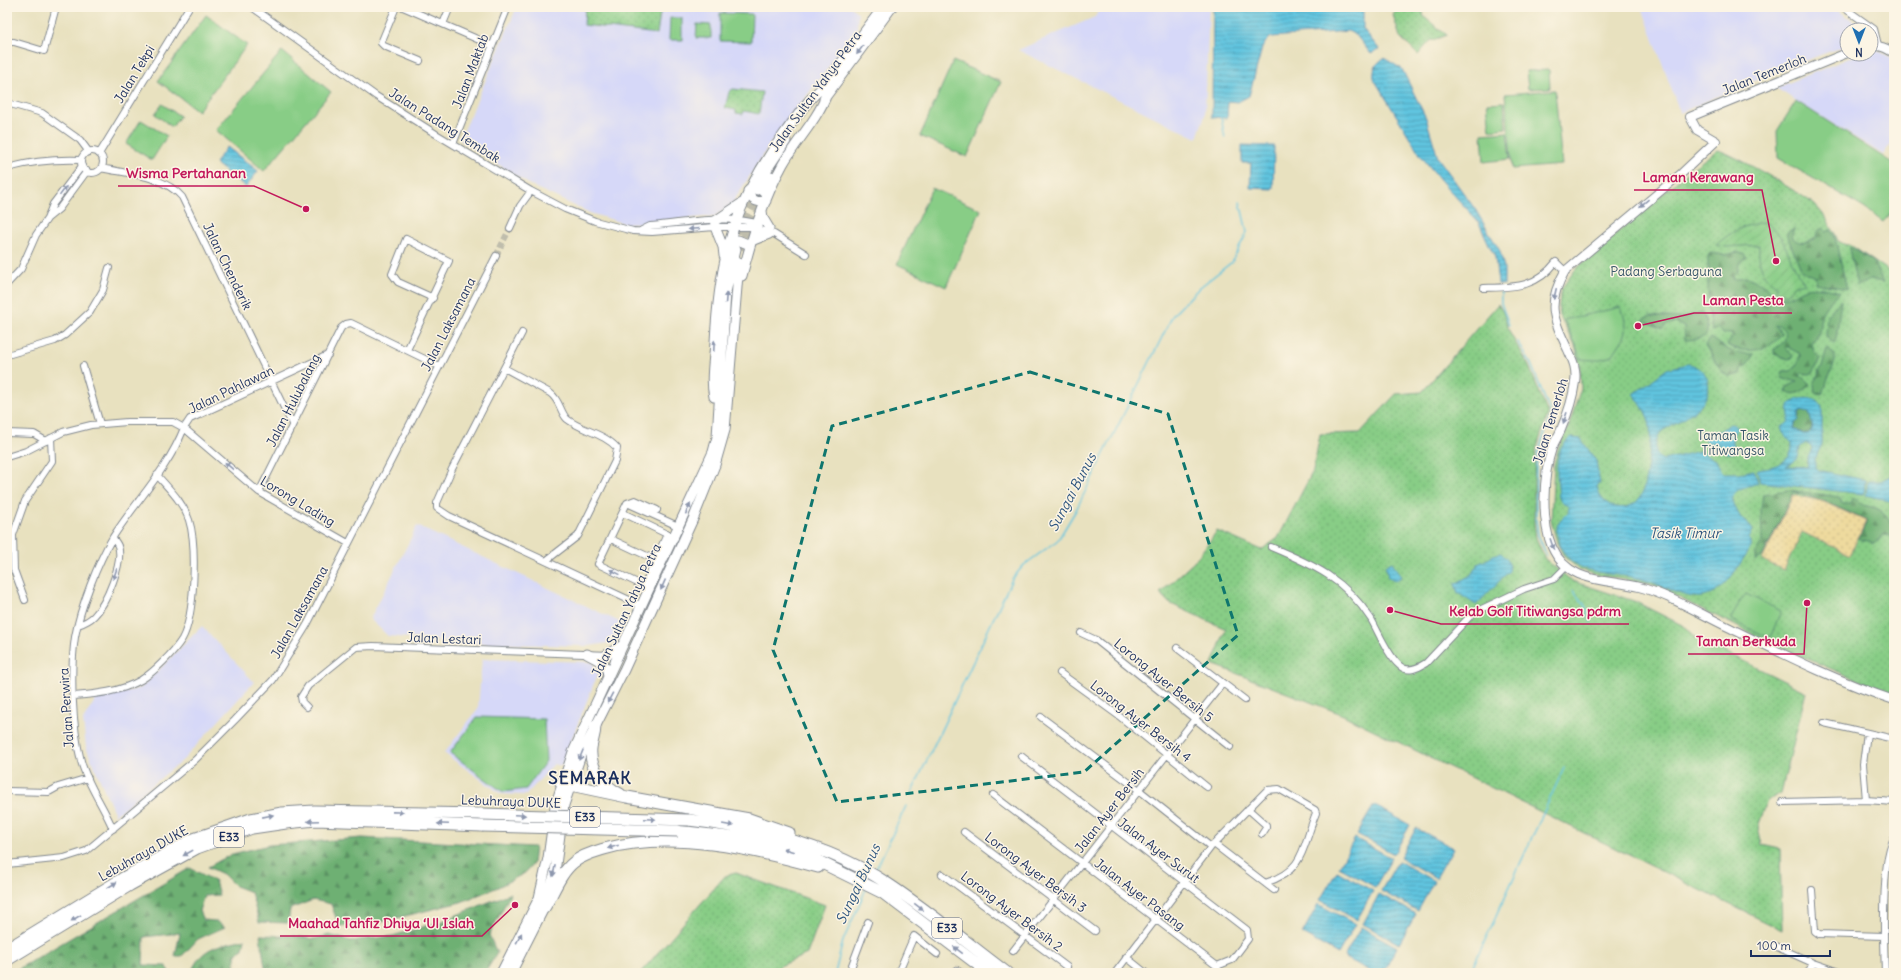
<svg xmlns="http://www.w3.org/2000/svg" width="1901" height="980" font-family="Delius,sans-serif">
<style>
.built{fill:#d6d8f8}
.grass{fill:url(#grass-dots);stroke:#527e72}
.forest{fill:url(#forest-firs);stroke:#447068}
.sand{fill:url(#sand-dots);stroke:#84847e}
.garden{fill:url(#garden-furrows);stroke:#527e72}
.pitch{fill:#88cd86;stroke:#527e72}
.water{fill:url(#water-rules);stroke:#3e7a9e;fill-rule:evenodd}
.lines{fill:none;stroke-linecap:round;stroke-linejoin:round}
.stream{stroke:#61c4df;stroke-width:1.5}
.minor-tunnel{stroke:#bfbdac;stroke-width:6;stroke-dasharray:6 3;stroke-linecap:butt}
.secondary-tunnel{stroke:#bfbdac;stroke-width:9;stroke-dasharray:9 4.5;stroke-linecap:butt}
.minor-casing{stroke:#82888e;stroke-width:8}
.tertiary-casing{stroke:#82888e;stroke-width:10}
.secondary-casing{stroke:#82888e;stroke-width:11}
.motorway-casing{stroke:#82888e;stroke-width:13}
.minor{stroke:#fff;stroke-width:6}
.tertiary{stroke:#fff;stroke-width:8}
.secondary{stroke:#fff;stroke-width:9}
.motorway{stroke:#fff;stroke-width:11}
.motorway-bridge-casing{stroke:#82888e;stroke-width:13;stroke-linecap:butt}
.motorway-bridge{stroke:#fff;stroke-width:11}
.oneway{fill:#8d97ae}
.marked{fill:none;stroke:#0f766e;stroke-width:3;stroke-dasharray:8 5;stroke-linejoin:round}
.labels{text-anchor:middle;stroke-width:3;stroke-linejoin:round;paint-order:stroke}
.shield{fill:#fcf5e5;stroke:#5e6a86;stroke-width:1}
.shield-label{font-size:12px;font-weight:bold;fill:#1b2f5e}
.street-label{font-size:13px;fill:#1b2f5e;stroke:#fcf5e5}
.park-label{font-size:13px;fill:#365668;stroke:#fcf5e5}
.water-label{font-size:14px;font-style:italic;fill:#2c547e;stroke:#fcf5e5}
.district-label{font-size:17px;font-weight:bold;letter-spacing:1px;fill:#1b2f5e;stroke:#fcf5e5}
.leader{fill:none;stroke:#c2185b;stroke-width:1.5}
.callout-dot{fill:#c2185b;stroke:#fcf5e5;stroke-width:1.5}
.callout-label{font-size:14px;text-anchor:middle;font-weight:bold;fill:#c2185b;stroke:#fcf5e5;stroke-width:3;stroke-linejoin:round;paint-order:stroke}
</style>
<defs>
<pattern id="grass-dots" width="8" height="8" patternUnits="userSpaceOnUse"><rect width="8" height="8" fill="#88cd86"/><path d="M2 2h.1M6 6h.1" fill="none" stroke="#75b076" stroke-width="1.8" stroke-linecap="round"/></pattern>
<pattern id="forest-firs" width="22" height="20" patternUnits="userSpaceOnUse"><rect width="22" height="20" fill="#6eb073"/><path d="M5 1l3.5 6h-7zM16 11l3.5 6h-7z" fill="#5a9062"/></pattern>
<pattern id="sand-dots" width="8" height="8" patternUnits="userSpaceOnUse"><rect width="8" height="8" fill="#eeda9e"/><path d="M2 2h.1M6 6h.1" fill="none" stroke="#ccbb8a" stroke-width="1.8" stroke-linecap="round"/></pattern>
<pattern id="garden-furrows" width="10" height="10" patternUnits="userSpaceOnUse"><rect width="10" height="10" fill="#88cd86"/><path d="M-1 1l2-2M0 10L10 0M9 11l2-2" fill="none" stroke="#75b076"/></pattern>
<pattern id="water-rules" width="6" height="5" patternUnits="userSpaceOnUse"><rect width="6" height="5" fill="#61c4df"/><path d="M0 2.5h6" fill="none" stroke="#4fa0b8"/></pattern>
</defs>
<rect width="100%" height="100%" fill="#fcf5e5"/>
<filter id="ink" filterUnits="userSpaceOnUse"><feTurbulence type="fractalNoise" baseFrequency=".025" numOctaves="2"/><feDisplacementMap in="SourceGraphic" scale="8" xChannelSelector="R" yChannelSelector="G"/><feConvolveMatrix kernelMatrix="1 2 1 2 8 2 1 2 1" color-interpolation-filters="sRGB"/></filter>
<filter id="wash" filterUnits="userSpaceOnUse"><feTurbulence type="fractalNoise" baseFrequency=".012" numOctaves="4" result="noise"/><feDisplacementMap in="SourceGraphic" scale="16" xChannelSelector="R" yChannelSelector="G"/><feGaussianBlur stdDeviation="0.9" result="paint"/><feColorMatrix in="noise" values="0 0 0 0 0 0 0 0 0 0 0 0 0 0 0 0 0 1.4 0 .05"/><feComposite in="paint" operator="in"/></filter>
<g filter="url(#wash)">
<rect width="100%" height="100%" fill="#e8e1bf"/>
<!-- built -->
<path class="built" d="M517 7H851L858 13 857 30 770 144 732 204 715 216 626 224 590 213 532 186 460 140Z
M1101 7H1209L1205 115 1197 138 1018 50 1095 17Z
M1642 7H1833L1867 30H1847V45L1756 79 1680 113Z
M1873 48 1894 59V139L1883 155 1776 88 1859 54H1871V49Z
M417 526 468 550 626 625 608 643 589 646 463 643 388 636 370 619Z
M202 626 254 682 183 760 115 815 86 747 83 720 96 699 141 688Z
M482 659 592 662 598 673 561 766 554 764 526 795 501 794 444 753 478 709Z"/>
<!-- grass -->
<path class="grass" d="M585 7H661L657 34 584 25Z
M1399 7H1422L1424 17 1447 35 1430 41 1418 55 1400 37 1393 15Z
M733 89 762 92 759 114 744 111 743 114 736 113V110L725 108 729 92Z
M1717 150C1727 150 1807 197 1815 205 1825 215 1833 228 1838 241L1846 245 1849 244 1894 275V695L1779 647 1653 585 1592 574 1579 569 1564 557 1557 543 1551 520 1554 464 1558 449 1569 425 1581 388 1580 368 1575 346 1560 316 1559 306 1561 289 1575 270 1600 247 1693 168Z
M1498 304 1503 312 1510 333 1529 366 1548 414 1536 450 1534 475V523L1536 538 1545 559 1572 581 1634 601 1682 625 1695 637 1806 692 1781 793 1767 801 1758 827 1762 845 1780 849 1782 930 1339 713 1212 664 1226 629 1169 603 1160 593 1194 562 1217 531 1261 550 1278 538 1313 471 1320 434 1360 433 1396 394 1422 392Z
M736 873 825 905 807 954 778 967 775 973H640L725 876Z"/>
<!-- forest -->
<path class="forest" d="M1794 228 1792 234 1793 238C1800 245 1808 243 1816 238L1817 231 1823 228 1826 232 1831 230 1835 238 1847 289 1815 283 1816 277 1802 271 1787 236V233Z
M1850 247 1873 261 1883 282 1870 280 1857 286 1849 249Z
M1737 252 1745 255 1746 258C1740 261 1738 264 1738 271L1733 276V279C1738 280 1740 277 1745 277 1757 278 1773 295 1784 297 1791 298 1799 289 1807 288 1817 286 1830 289 1840 292 1834 298 1827 303 1823 311 1817 323 1824 332 1812 343L1814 352 1820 358 1814 372 1810 374 1802 373 1800 375 1810 384C1803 392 1796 396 1786 392L1787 387 1797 382 1781 377 1783 371H1791C1796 366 1800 361 1800 354L1788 347 1786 348 1793 356 1792 358 1788 359 1774 354V349C1784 345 1790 335 1781 327L1775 325 1782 334C1770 351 1745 355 1727 345L1733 336 1730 334 1723 333 1719 328 1712 331 1708 309V256L1710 253 1726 255Z
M1841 300 1836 339 1834 343 1826 337 1827 315Z
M1702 312C1712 335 1709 339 1685 340L1684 327 1676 323 1667 324 1663 329 1643 320 1650 316 1683 318Z
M1710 338 1729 350 1737 353 1754 354 1747 365 1741 369 1740 374 1730 377 1721 371 1705 345Z
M1827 348C1845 359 1827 371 1826 386L1824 388 1822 395 1815 393 1814 383 1822 366Z
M1804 411 1809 413 1813 424 1811 431 1805 434 1794 429 1799 413Z
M1789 490 1839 497 1843 504H1850L1852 498C1857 499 1859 503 1863 505 1867 506 1872 507 1876 508 1887 513 1894 524 1894 536L1882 535 1879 540 1873 543C1868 539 1863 542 1859 538L1867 521 1822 500 1794 492 1762 557 1755 560V553L1762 542 1761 509 1763 494Z
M362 838 535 847 533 864 525 873 498 887 461 902 365 926H339L331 904 313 900 290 909 288 923 259 922 251 892 235 886 223 874 208 867 232 854 269 845Z
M190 868 215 881 219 895 204 896 199 911 203 920 216 921 225 927 198 939 182 956H175L180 933 144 937 143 965 167 966 169 973H11Z
M511 893 489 935 497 953 485 973H266L260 935 294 936 314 939 329 935 351 941 393 936 442 921Z
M245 939 243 949 236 953 233 973H191C201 946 220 945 245 939Z"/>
<!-- sand -->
<path class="sand" d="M1793 495 1822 501 1866 521 1850 555 1802 532 1784 570 1762 560Z"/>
<!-- garden -->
<path class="garden" d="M1763 222C1785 227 1790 269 1805 283L1796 285 1786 295 1776 290 1777 285C1761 277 1758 262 1759 245L1726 247 1716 245C1732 231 1742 226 1763 222Z"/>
<!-- pitch -->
<path class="pitch" d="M720 13 752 14 751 42 720 41Z
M206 15 247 45 198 111 158 81Z
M670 18H682V40H669Z
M697 24 711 25V38H696Z
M282 51 331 92 264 171 216 130Z
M953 61 1001 82 967 157 920 136Z
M1549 70 1550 88 1528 89 1526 71Z
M1555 90 1562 165 1512 169 1505 94Z
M1796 101 1894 164V210L1883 222 1864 208 1778 158 1777 131Z
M1504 102 1506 128 1490 130 1487 103Z
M162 104 180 116 172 127 155 114Z
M141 120 167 136 152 160 126 144Z
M1507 132 1510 159 1484 162 1482 134Z
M932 188 981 210 946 287 897 264Z
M1621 307C1630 335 1627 332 1612 356L1596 360 1580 359 1576 345 1564 320Z
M1746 594 1781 611 1770 638 1731 620 1740 601Z
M477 717 544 719 546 761 526 789 503 792 450 753Z"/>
<!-- water -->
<path class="water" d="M1213 7H1363V29L1379 49 1371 54 1356 35 1348 31 1271 37 1265 43 1262 48 1249 96 1238 102 1228 101 1227 118 1212 117Z
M1384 58 1402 69 1426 118 1438 158 1475 209 1500 251 1504 268V285L1498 284 1495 257 1478 221 1442 182 1421 156 1374 79C1373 69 1375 64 1384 58Z
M1242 145 1274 146 1273 189 1250 188 1251 163H1242Z
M227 147 258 171 246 187 215 163Z
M1688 364C1696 365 1704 370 1707 378 1717 407 1677 419 1660 433 1655 442 1652 457 1664 460L1700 451 1716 461 1723 473H1740L1754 470 1758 483C1743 488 1725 490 1736 509 1738 513 1740 517 1743 520 1747 524 1751 526 1753 531L1749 537C1749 541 1751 543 1750 546 1750 550 1745 555 1743 559 1733 575 1718 599 1696 597 1677 596 1659 583 1641 579 1611 571 1567 578 1558 538 1555 525 1558 521 1568 513 1571 503 1563 505 1559 498 1558 479 1551 450 1571 438L1581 439 1596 461 1600 484H1597C1597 506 1625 516 1639 499 1647 490 1653 432 1649 421 1646 411 1639 402 1634 394L1667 369Z
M1798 399C1807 398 1819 397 1822 408V444L1815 459V468L1818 470 1865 480 1864 494 1760 482 1757 470 1759 469C1773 467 1794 463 1792 443L1783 433 1781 427C1796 421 1785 415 1790 404ZM1802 411 1809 413C1811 420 1818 436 1803 434 1800 433 1797 430 1794 429L1795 423 1799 420V413ZM1807 443 1811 445 1812 449 1807 460 1808 467 1786 466 1798 458C1800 451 1797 446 1807 443Z
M1730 424 1735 425 1737 428 1732 437 1734 450 1732 453H1727C1724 450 1722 447 1719 445 1713 441 1707 446 1704 438L1706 432 1720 431Z
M1894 474V502L1866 495 1868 481H1881Z
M1501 553C1507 559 1511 562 1509 571L1476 605 1458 593 1455 584 1471 575 1478 564 1490 558 1493 555Z
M1392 562 1401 577 1397 580 1388 578 1387 570 1385 566Z
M1374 805 1410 825 1394 854 1357 834Z
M1416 828 1453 848 1436 878 1400 858Z
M1355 838 1392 858 1375 887 1339 867Z
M1398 861 1434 881 1418 911 1381 891Z
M1337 871 1373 891 1357 920 1320 900Z
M1379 894 1416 914 1399 944 1363 924Z
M1318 904 1355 924 1338 954 1302 934Z
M1361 927 1397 947 1383 973H1374L1344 957Z"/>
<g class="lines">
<!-- stream -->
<path class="stream" d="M1221 117 1225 138
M1501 290V303L1509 325
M1518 342 1531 364 1551 414 1539 451 1536 467V520L1538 535 1547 556
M1573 591 1584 604 1591 622
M911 794 1012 579 1024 565 1058 540 1076 510 1173 315 1200 287 1232 262 1247 232 1240 202
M875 871 906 806
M835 973 843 941 866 889
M1470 973 1564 768"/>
</g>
</g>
<g filter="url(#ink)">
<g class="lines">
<!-- minor-tunnel -->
<path class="minor-tunnel" d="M496 256 510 228"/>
<!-- secondary-tunnel -->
<path class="secondary-tunnel" d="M736 247 743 220 757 190
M742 250 750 220 761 195"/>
<defs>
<path id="minor" d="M252 7 376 96 436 134 531 191 565 209 595 221 633 231 652 232 715 227H750L774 234 806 254
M396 7 381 43 384 46 420 61
M403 7 491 45
M1843 7 1874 29 1878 45
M443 24 450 7
M7 42H14L44 51 56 7
M7 103 42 113 80 140 89 152
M453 144 508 7
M81 162a11 11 0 1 1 22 0a11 11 0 1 1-22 0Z
M99 154 189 7
M7 168C33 161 54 159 81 160
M101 168C128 174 163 175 182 197L292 424
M48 218 59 209 87 171
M510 228 520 206 531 191
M642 230 650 226C683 223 729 214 760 224
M7 284 21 269 36 235 47 219 53 204 82 166
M1484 288C1515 287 1536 288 1556 262L1565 271
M522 333 452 469 437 503V508L449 516 642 606
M407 350 449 261 406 239 392 274 398 282 433 298
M7 355 55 341 65 335 90 312 103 290 109 268
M83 366 100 424
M504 368 550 393C560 400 560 412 567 419 582 431 604 433 617 448L615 461 578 536 547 560
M7 433 34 434 46 441
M7 457 26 451 63 432 91 425 127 422H173L184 428 190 419 328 355
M259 492 341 328 346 324 351 323 439 366
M627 503 680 527
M623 513 675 538
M611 539 662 563
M1271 547C1314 565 1345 579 1371 619 1379 633 1388 656 1400 666 1408 673 1418 668 1426 663L1473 613 1524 589 1554 579 1566 567
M644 586 667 534
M650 589 598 564 627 503 635 500 657 510
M25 600 14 570 13 535 25 501 52 461 51 438
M78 625C84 623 90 620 94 616 106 604 124 562 118 546 117 543 114 540 113 538
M1081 633 1096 640 1230 747
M1177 648 1245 700
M1060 673 1119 716 1207 787
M74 696C97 694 120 692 141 680 154 672 174 652 182 639 195 616 197 545 189 520 183 502 169 489 157 475
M307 707 302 702 301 697 308 686 356 647 373 646 610 655
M1041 717 1139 790 1211 847
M1824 723 1894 739
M1021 756 1247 930 1248 939 1232 960 1217 966 1219 973
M7 791 49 792 58 787 88 778
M993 795 1217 966
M1866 800 1863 764 1867 733
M1782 802 1866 800 1894 802
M1248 809 1266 825V828L1262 834
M113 829C104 807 87 784 81 761 72 727 70 671 75 637 80 608 98 562 113 537 136 501 168 469 184 428L259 492 348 543
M964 832 1095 931
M1214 844 1274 890
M7 864 64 858 86 851 195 760 235 720 273 680 307 625 496 256
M942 874 1067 967
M1812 890 1815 931 1819 934 1884 936
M1775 946 1813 963 1842 973
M1013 951 1223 683
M1126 957 1146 973
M957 970 961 973
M849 973 868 922
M898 973 914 936 937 954
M1115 973 1211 847 1267 790 1279 789 1315 810 1316 813C1302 847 1306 870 1265 883
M1808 973 1813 963
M1885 973C1884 947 1881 857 1894 839"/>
<path id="tertiary" d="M1871 46C1880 45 1886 48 1894 53
M1847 53 1690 117 1697 130 1716 141 1682 173 1565 271C1546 304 1553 318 1568 350 1573 361 1577 369 1575 382 1573 397 1568 413 1562 427 1560 434 1555 440 1552 448 1543 475 1541 521 1552 547 1568 584 1607 579 1639 587 1667 594 1701 614 1728 627 1781 653 1838 682 1894 700"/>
<path id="secondary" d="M820 91 883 7
M824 99 892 7
M757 190 768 168 786 141
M748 191C751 200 756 203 766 201
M763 192 771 176
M762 211 763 218 769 228
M715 221 742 203
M715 227 723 247 724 256
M751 241 769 234
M729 242 738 240 750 245
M742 276C752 237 763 200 783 164 797 140 817 120 827 94
M714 397C710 380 714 360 715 342 719 257 735 200 786 131 798 115 808 99 823 87
M587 654C599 661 608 662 608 678
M606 655 623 645
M501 973 539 898 548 858 555 806 573 752 713 452 717 437 726 292 736 249
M511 973 544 908 555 872 564 805 581 755 624 670 694 517 715 465 725 430 739 263"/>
<path id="motorway" d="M595 726C595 735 592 740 591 748 589 767 603 786 620 794
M561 783 627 797 749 819 789 833
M689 820C757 828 830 845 888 884 929 911 967 943 1007 973
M678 831 752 840 792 851 816 860 883 893 989 973
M544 908C553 894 560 873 574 862 583 855 594 852 604 849 671 830 753 849 818 867
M7 949 125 877 191 840 251 819 282 813 314 811 481 814
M7 960 130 885 197 848 252 828 286 823 316 820 482 826"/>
</defs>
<!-- minor casing -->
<use href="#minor" class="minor-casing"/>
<!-- tertiary casing -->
<use href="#tertiary" class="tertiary-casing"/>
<!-- secondary casing -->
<use href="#secondary" class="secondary-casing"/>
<!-- motorway casing -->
<use href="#motorway" class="motorway-casing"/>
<!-- minor -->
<use href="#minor" class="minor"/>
<!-- tertiary -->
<use href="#tertiary" class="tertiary"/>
<!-- secondary -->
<use href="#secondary" class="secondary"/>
<!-- motorway -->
<use href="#motorway" class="motorway"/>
<defs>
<path id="motorway-bridge" d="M481 814 689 820
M482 826 678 831"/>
</defs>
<!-- motorway-bridge casing -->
<use href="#motorway-bridge" class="motorway-bridge-casing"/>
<!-- motorway-bridge -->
<use href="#motorway-bridge" class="motorway-bridge"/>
</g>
<!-- one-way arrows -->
<defs><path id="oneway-solid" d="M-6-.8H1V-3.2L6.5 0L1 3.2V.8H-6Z"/></defs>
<g class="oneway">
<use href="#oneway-solid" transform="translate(860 50) rotate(126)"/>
<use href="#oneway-solid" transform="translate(63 191) rotate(-54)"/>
<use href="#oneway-solid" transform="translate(1644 203) rotate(140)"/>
<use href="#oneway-solid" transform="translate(694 229) rotate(176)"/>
<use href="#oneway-solid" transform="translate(1555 294) rotate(103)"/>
<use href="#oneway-solid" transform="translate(726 298) rotate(-85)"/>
<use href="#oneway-solid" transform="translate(714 346) rotate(-87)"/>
<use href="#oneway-solid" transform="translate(1565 418) rotate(109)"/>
<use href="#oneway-solid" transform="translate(229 466) rotate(-139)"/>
<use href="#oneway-solid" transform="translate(688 509) rotate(-65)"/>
<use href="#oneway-solid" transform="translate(1552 544) rotate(71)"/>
<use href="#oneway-solid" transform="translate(615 572) rotate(-154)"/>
<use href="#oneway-solid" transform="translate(115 574) rotate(109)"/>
<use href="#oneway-solid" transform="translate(663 585) rotate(114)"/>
<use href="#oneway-solid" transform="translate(610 698) rotate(118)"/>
<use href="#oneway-solid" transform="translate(581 755) rotate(112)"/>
<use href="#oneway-solid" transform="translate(398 812) rotate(1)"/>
<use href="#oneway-solid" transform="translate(520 815) rotate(2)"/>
<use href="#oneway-solid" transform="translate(268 816) rotate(-11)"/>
<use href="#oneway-solid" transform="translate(650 819) rotate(2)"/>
<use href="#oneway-solid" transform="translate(313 821) rotate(177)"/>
<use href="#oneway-solid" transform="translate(443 824) rotate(-178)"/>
<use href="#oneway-solid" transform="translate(728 825) rotate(10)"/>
<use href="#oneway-solid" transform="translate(613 847) rotate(164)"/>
<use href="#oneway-solid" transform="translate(788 850) rotate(-164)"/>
<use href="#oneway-solid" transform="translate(188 853) rotate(151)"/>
<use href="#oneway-solid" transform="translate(554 871) rotate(101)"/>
<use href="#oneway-solid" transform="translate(112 885) rotate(-32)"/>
<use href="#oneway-solid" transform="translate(919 907) rotate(37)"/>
<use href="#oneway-solid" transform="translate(76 918) rotate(148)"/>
<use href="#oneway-solid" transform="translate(519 938) rotate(-62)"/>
<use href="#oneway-solid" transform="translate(958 950) rotate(-143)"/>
</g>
</g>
<!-- marked area -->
<path class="marked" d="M1030 372 1168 414 1238 635 1084 772 837 802 773 650 832 426Z"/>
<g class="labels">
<!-- shield labels -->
<g class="shield">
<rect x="570" y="807" width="30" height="20" rx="3"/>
<rect x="214" y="827" width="30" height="20" rx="3"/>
<rect x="932" y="918" width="30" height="20" rx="3"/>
</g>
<g class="shield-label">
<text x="585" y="821">E33</text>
<text x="229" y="841">E33</text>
<text x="947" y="932">E33</text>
</g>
<!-- street labels -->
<g class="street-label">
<text transform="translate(470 71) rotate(-69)" y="5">Jalan Maktab</text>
<text transform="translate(134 74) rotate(-59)" y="5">Jalan Tekpi</text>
<text transform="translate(1764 74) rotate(-22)" y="5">Jalan Temerloh</text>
<text transform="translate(815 91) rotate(-54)" y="5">Jalan Sultan Yahya Petra</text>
<text transform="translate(445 125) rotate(32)" y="5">Jalan Padang Tembak</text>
<text transform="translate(228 266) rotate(64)" y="5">Jalan Chenderik</text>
<text transform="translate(448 324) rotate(-63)" y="5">Jalan Laksamana</text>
<text transform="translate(231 389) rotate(-26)" y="5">Jalan Pahlawan</text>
<text transform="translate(293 400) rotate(-63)" y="5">Jalan Hulubalang</text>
<text transform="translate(1550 421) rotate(-73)" y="5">Jalan Temerloh</text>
<text transform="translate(298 501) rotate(31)" y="5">Lorong Lading</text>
<text transform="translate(626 610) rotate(-65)" y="5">Jalan Sultan Yahya Petra</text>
<text transform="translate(299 612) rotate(-61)" y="5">Jalan Laksamana</text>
<text transform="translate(444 638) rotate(2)" y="5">Jalan Lestari</text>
<text transform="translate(1164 680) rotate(39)" y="5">Lorong Ayer Bersih 5</text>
<text transform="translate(66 708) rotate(-94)" y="5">Jalan Perwira</text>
<text transform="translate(1141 721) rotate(38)" y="5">Lorong Ayer Bersih 4</text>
<text transform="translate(511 801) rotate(2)" y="5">Lebuhraya DUKE</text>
<text transform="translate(1109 810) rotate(-52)" y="5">Jalan Ayer Bersih</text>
<text transform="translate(1159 850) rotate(37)" y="5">Jalan Ayer Surut</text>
<text transform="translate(143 853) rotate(-29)" y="5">Lebuhraya DUKE</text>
<text transform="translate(1036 872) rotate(37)" y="5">Lorong Ayer Bersih 3</text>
<text transform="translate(1140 894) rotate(37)" y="5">Jalan Ayer Pasang</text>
<text transform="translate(1012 911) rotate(37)" y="5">Lorong Ayer Bersih 2</text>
</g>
<!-- park labels -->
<g class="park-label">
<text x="1666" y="276">Padang Serbaguna</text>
<text x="1733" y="440">Taman Tasik<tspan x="1733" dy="15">Titiwangsa</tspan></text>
</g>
<!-- water labels -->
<g class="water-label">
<text transform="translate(1072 492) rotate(-62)" y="5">Sungai Bunus</text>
<text x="1685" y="538">Tasik Timur</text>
<text transform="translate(858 884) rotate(-65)" y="5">Sungai Bunus</text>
</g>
<!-- district labels -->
<g class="district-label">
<text x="590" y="784">SEMARAK</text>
</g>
</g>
<!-- callouts -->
<path class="leader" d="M306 209L254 186H118M1776 261L1762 190H1634M1638 326L1694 313H1792M1390 610L1441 624H1629M1807 603L1804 654H1688M515 905L482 936H280"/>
<g class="callout-dot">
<circle cx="306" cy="209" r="4"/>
<circle cx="1776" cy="261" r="4"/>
<circle cx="1638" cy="326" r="4"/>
<circle cx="1390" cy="610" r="4"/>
<circle cx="1807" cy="603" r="4"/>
<circle cx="515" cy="905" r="4"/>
</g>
<g class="callout-label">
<text x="186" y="178">Wisma Pertahanan</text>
<text x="1698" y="182">Laman Kerawang</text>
<text x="1743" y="305">Laman Pesta</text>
<text x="1535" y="616">Kelab Golf Titiwangsa pdrm</text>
<text x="1746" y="646">Taman Berkuda</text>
<text x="381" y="928">Maahad Tahfiz Dhiya ‘Ul Islah</text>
</g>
<!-- margin -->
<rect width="1901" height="980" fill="none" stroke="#fcf5e5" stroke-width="24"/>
<!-- north arrow -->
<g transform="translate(1859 42) rotate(180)"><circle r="19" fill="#fcf5e5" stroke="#a2a6af"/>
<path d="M0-3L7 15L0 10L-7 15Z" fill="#1f6fb2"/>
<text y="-6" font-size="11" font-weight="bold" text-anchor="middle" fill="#1b2f5e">N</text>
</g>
<!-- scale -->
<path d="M1751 950v6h79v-6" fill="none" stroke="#1b2f5e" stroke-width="2"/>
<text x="1757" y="950" font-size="12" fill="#1b2f5e" stroke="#fcf5e5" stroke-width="3" paint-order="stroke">100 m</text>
</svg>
